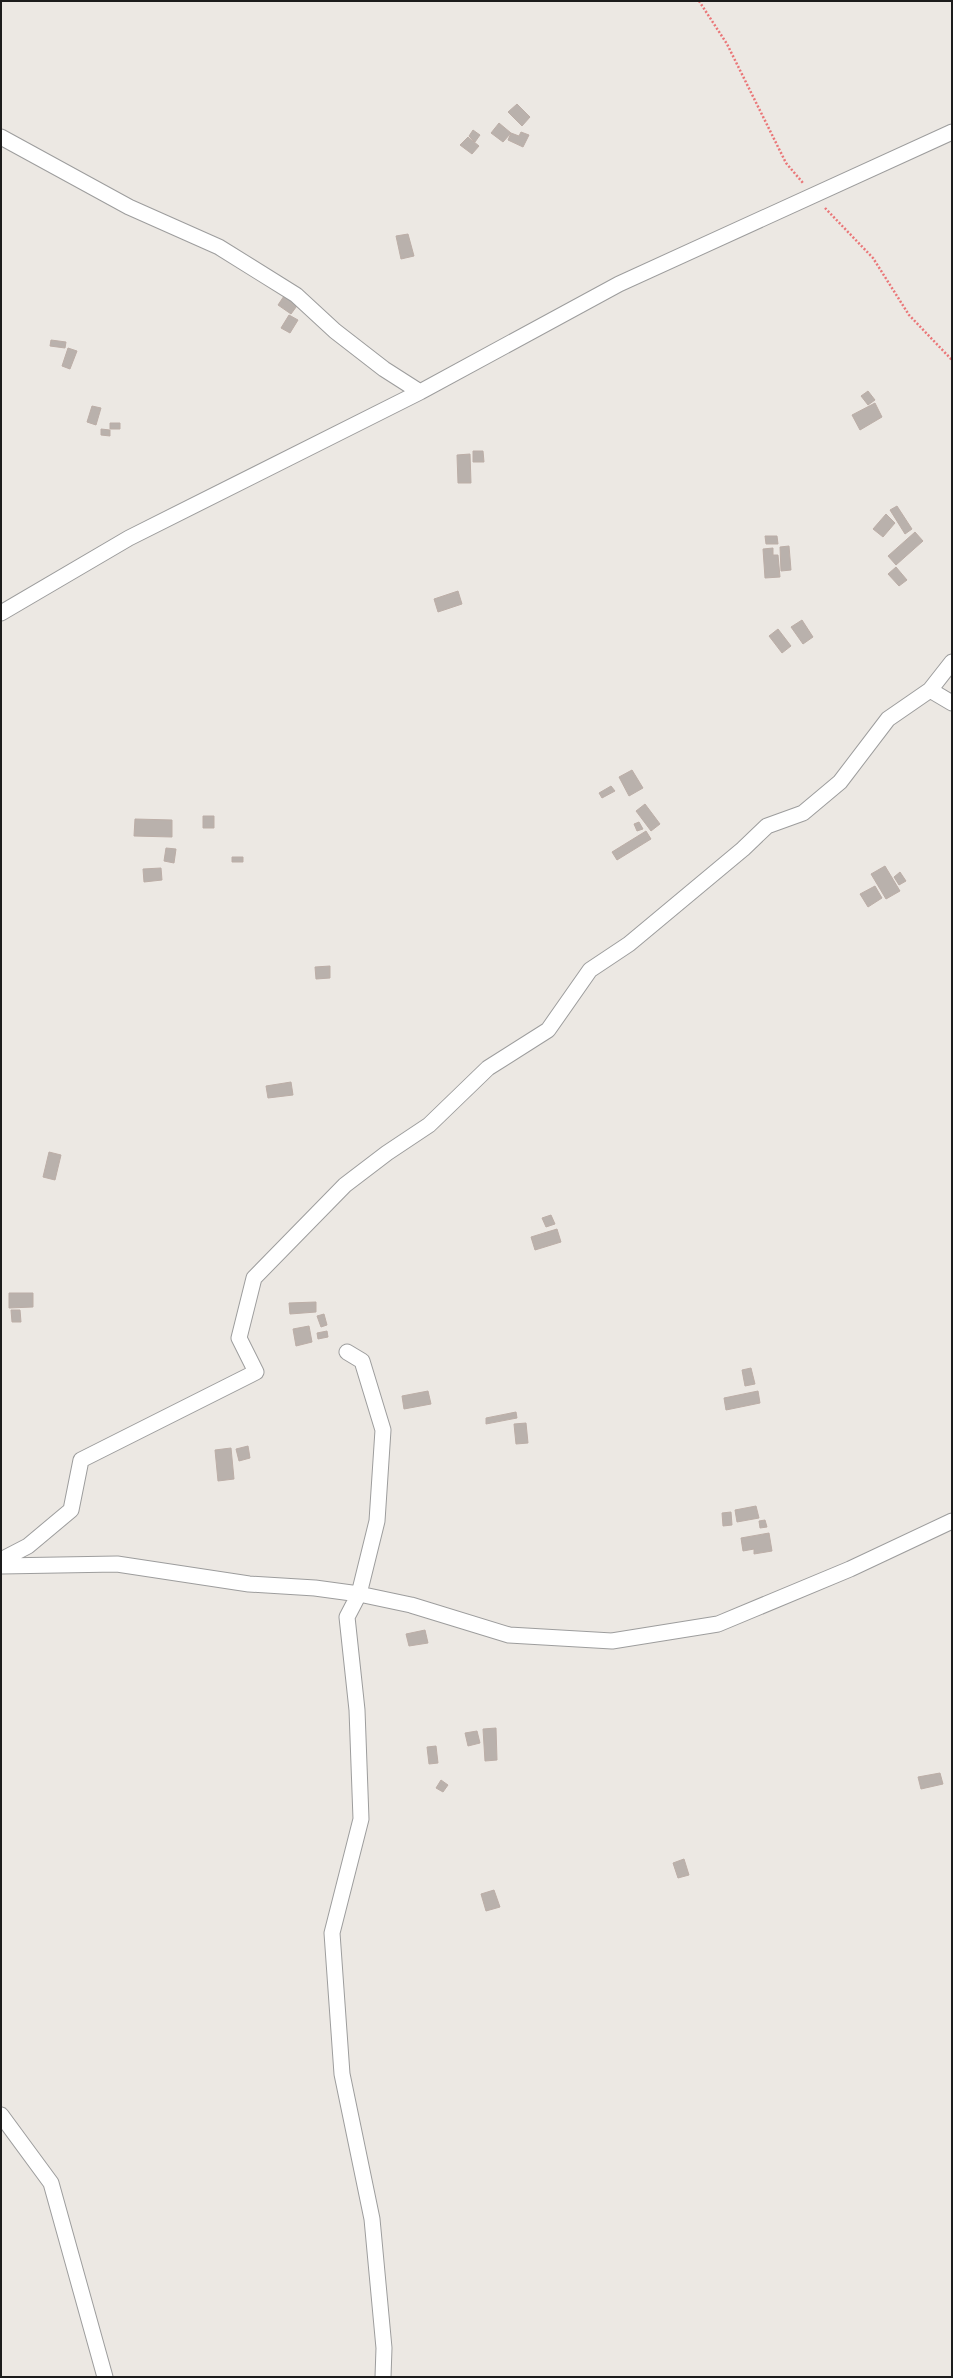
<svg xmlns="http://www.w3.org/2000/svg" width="953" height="2378" font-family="Quicksand,sans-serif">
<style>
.building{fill:#b9b1ac;stroke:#bcaea7}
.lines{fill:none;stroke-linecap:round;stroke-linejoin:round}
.street-casing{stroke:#9d9d9d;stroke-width:17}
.path{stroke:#ea7678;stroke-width:2.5;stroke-dasharray:2 2;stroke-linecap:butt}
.street{stroke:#fff;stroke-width:15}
</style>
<rect width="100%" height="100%" fill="#ece8e3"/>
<!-- building -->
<path class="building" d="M517 104 530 117 522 126 508 112Z
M499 123 511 133 503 142 491 133Z
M473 130 480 135 475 142 469 136Z
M521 132 529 135 523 147 508 140 511 133 519 136Z
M468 137 479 146 472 154 460 145Z
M408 234 414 256 401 259 396 236Z
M286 293 299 303 291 314 278 305Z
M289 315 298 320 290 333 281 328Z
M51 340 66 342 65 348 50 346Z
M68 348 77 351 70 369 62 366Z
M868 391 875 400 868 405 861 396Z
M875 403 882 417 860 430 852 415Z
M92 406 101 408 96 425 87 422Z
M110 423H120V429H110Z
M101 429 110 430V436L101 435Z
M473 451H483L484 462H473Z
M470 454 471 483H458L457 455Z
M897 506 912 529 905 534 890 510Z
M886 514 895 523 883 537 873 529Z
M915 532 923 541 896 565 888 556Z
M765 536H777L778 544H766Z
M789 546 791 570 781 571 780 547Z
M773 548V555H778L780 577 765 578 763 549Z
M896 567 907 580 899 586 888 574Z
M458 591 462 604 438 612 434 599Z
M802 620 813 637 803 644 791 627Z
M778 629 791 646 782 653 769 636Z
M632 770 643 788 629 796 619 777Z
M611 786 615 791 602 798 599 793Z
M645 804 660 824 651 831 636 811Z
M203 816H214V828H203Z
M135 819 172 820V837L134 836Z
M639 822 643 829 637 831 634 824Z
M646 831 651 839 617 860 612 852Z
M166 848 176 849 174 863 164 861Z
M232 857H243V862H232Z
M885 866 900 891 886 899 871 874Z
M161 868 162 880 144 882 143 869Z
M900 872 906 881 899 885 894 877Z
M875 886 882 898 868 907 860 894Z
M330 966V978L316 979 315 967Z
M291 1082 293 1095 268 1098 266 1086Z
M49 1152 61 1155 55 1180 43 1177Z
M551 1215 555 1224 546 1227 542 1218Z
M557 1229 561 1242 535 1250 531 1237Z
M9 1293H33V1307L9 1308Z
M316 1302V1312L290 1314 289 1303Z
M11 1310H20L21 1322H12Z
M324 1314 327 1325 321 1327 317 1316Z
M309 1326 312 1342 296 1346 293 1329Z
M327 1331 328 1337 318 1339 317 1333Z
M751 1368 755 1384 745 1386 742 1370Z
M428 1391 431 1404 404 1409 402 1396Z
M758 1391 760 1403 726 1410 724 1398Z
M516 1412 517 1418 486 1424V1418Z
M526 1423 528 1443 516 1444 514 1424Z
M248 1446 250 1458 239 1461 236 1449Z
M231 1448 234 1479 218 1481 215 1450Z
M756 1506 759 1518 737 1522 735 1510Z
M731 1512 732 1525 723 1526 722 1513Z
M765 1520 767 1527 760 1528 759 1521Z
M769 1533 772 1551 754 1554V1549L743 1551 741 1538Z
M425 1630 428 1643 409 1646 406 1634Z
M496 1728 497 1760 485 1761 483 1729Z
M477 1731 480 1743 468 1746 465 1733Z
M436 1746 438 1763 429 1764 427 1747Z
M940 1773 943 1784 921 1789 918 1777Z
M441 1780 448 1785 443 1792 436 1788Z
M684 1859 689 1875 678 1878 673 1863Z
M494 1890 500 1907 486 1911 481 1894Z"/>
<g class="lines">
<defs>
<path id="street" d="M1 137 129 207 219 247 296 295 335 331 384 369 420 392
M1 613 129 538 420 392 619 284 952 132
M930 690 952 662
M347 1352 362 1361 383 1430 377 1521 359 1594 347 1617 357 1710 361 1819 332 1933 342 2074 372 2219 384 2348 383 2377
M1 1560 28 1546 71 1510 81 1460 256 1372 239 1338 254 1278 345 1185 387 1153 429 1125 488 1068 548 1030 590 970 629 944 743 849 767 826 803 813 840 782 888 719 930 690 952 703
M1 1566 117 1564 249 1584 315 1588 359 1594 411 1605 509 1635 612 1641 718 1624 850 1569 952 1521
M1 2115 51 2183 105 2377"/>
</defs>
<!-- street casing -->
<use href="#street" class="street-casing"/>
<!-- path -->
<path class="path" d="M699 1 727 44 786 163 803 183
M825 208 873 258 909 315 952 360"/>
<!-- street -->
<use href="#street" class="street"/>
</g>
<!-- border -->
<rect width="953" height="2378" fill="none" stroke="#1c1c1c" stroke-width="4"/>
</svg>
